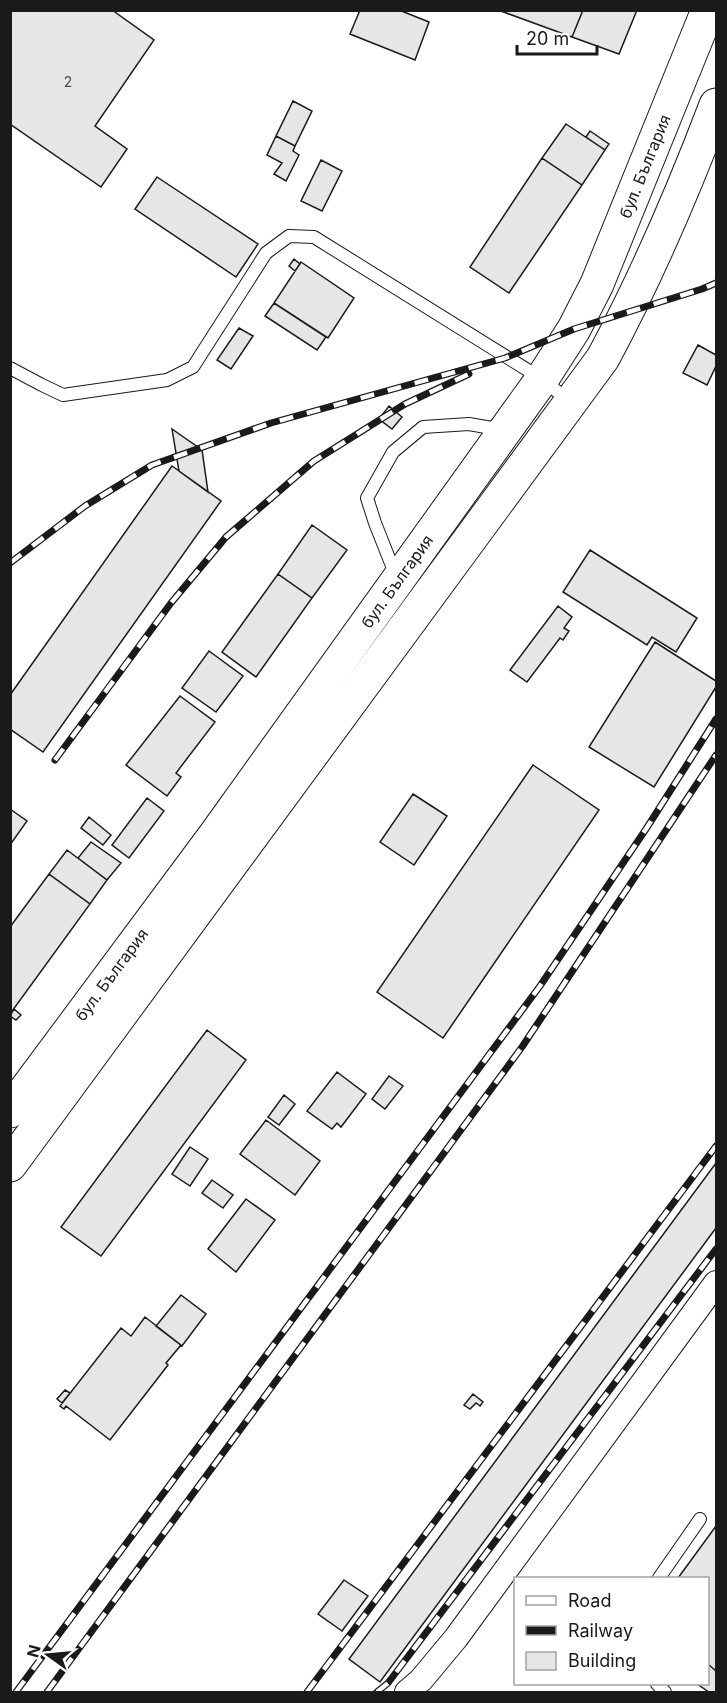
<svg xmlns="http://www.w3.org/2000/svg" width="727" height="1703" font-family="Inter,sans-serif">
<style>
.building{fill:#e6e6e6;stroke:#1a1a1a;stroke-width:1.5}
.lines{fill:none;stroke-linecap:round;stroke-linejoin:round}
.lane-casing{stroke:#1a1a1a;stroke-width:14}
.street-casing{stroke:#1a1a1a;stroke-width:26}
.secondary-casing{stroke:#1a1a1a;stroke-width:35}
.lane{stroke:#fff;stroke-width:12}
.street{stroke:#fff;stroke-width:24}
.secondary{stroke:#fff;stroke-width:33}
.rail-casing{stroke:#1a1a1a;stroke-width:7}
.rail{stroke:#fff;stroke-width:4.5;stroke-dasharray:14;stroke-linecap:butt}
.labels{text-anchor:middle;stroke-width:4.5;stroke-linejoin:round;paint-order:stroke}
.number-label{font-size:14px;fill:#4d4d4d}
.street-label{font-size:16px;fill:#1a1a1a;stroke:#fff}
</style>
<rect width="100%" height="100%" fill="#fff"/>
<!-- building -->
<path class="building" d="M10 10H112L154 40 95 126 127 149 101 187 10 124Z
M360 10H399L429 22 415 60 350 34Z
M498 10H583L572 37Z
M583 10H637L619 54 572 37Z
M293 101 312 111 295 146 276 136Z
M566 124 605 150 582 185 542 158Z
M590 131 609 144 605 150 586 137Z
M276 136 295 146 293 151 299 155 286 181 274 174 282 163 267 155Z
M542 158 582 185 509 293 470 267Z
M321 160 342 171 322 211 301 201Z
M157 177 258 244 236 277 135 209Z
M294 259 300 264 295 271 289 266Z
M301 262 354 298 328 338 274 303Z
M274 303 326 337 317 350 265 316Z
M239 328 253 336 231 369 217 360Z
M698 345 716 355V366L707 385 683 373Z
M389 406 402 417 392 429 379 419Z
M172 429 202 450 208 492 179 471Z
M172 466 221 501 43 752 10 729V695Z
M312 525 347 550 312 598 278 574Z
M590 550 697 618 676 652 652 637 647 645 563 592Z
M278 574 312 598 256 677 222 652Z
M558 606 572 617 564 628 569 631 563 640 560 638 527 682 510 670Z
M655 642 716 681V687L654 787 589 747Z
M209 651 243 676 216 712 182 688Z
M180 696 215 722 176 773 181 777 167 796 126 765Z
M533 765 599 810 443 1038 377 992Z
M413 794 447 816 414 865 380 842Z
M147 798 164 811 129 858 112 845Z
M10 809 27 821 10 845Z
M89 817 111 835 103 845 81 828Z
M91 842 121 863 107 880 78 858Z
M67 850 107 880 90 904 49 874Z
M49 874 90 904 10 1014V927Z
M14 1009 21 1015 16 1020 10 1016Z
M207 1030 246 1060 101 1256 61 1227Z
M337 1072 366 1094 341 1127 337 1123 332 1129 307 1111Z
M389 1076 403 1086 385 1109 372 1099Z
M284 1095 295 1104 279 1125 268 1117Z
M266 1120 320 1161 295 1195 240 1154Z
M190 1147 208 1159 190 1186 172 1174Z
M716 1163V1228L380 1682 349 1659Z
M212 1180 233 1195 223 1208 202 1193Z
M246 1199 275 1220 236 1272 208 1249Z
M181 1295 206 1314 182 1346 156 1326Z
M145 1317 181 1345 166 1363 168 1365 110 1440 66 1406 64 1409 60 1406 121 1328 131 1336Z
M65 1390 70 1393 62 1403 57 1399Z
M473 1394 483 1402 480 1406 476 1403 470 1409 464 1405Z
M716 1526V1671L708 1664V1578H678Z
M344 1580 368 1596 342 1631 318 1614Z
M708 1664 716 1671V1692H709L697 1684H708Z"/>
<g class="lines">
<defs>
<path id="lane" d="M10 368 42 385 63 395 167 380 193 367 266 253 289 236 314 237 542 379 570 402
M396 576 375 523 367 498 393 452 423 427 469 424 503 430
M659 1578 700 1519
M657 1684 665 1692"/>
<path id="street" d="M407 1692 421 1680 456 1638 716 1283"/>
<g id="secondary">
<path id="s1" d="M10 1111 215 835 542 379 574 329 597 284 708 10"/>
<path d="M10 1165 603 358C647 276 683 192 716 105"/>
</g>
</defs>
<!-- lane casing -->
<use href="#lane" class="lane-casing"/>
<!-- street casing -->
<use href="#street" class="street-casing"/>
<!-- secondary casing -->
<use href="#secondary" class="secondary-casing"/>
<!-- lane -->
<use href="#lane" class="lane"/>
<!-- street -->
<use href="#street" class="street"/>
<!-- secondary -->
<use href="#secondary" class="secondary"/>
<defs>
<path id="rail" d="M10 563 85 506 152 465 271 423 505 358 574 329 702 289 716 283
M55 760 171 603 226 537 314 461 405 404 469 374
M16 1692 540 986 646 829 716 719
M47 1692 522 1047 716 755
M307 1692 716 1146
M377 1692 388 1683 716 1249"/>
</defs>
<!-- rail casing -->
<use href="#rail" class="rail-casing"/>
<!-- rail -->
<use href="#rail" class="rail"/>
</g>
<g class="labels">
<!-- number labels -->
<g class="number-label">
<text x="68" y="87">2</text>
</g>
<!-- street labels -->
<g class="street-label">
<text dy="6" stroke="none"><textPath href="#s1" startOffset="1142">бул. България</textPath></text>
<text dy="6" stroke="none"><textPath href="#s1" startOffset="656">бул. България</textPath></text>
<text dy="6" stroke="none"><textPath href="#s1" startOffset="170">бул. България</textPath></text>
</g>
</g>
<!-- border -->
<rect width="727" height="1703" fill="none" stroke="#1a1a1a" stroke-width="24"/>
<!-- legend -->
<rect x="514" y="1577" width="195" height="108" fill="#ffffff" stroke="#a3a3a3" stroke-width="1.5"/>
<rect x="526" y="1596" width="30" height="9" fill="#ffffff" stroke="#a3a3a3" stroke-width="1.5"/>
<text x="568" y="1607" font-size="18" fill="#1a1a1a">Road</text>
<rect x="526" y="1626" width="30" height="9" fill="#1a1a1a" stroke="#a3a3a3" stroke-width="1.5"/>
<text x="568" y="1637" font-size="18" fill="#1a1a1a">Railway</text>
<rect x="526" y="1652" width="30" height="18" fill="#e6e6e6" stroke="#a3a3a3" stroke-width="1.5"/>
<text x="568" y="1667" font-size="18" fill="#1a1a1a">Building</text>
<!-- north arrow -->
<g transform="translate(48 1655) rotate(285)" stroke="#ffffff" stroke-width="4.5" paint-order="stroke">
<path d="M0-4.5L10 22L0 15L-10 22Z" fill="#1a1a1a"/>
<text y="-9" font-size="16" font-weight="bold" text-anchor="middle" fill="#1a1a1a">N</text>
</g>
<!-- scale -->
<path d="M517 45v9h80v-9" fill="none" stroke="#1a1a1a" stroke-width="3"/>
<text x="526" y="45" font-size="18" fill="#1a1a1a" stroke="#ffffff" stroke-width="4.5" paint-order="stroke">20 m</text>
</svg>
